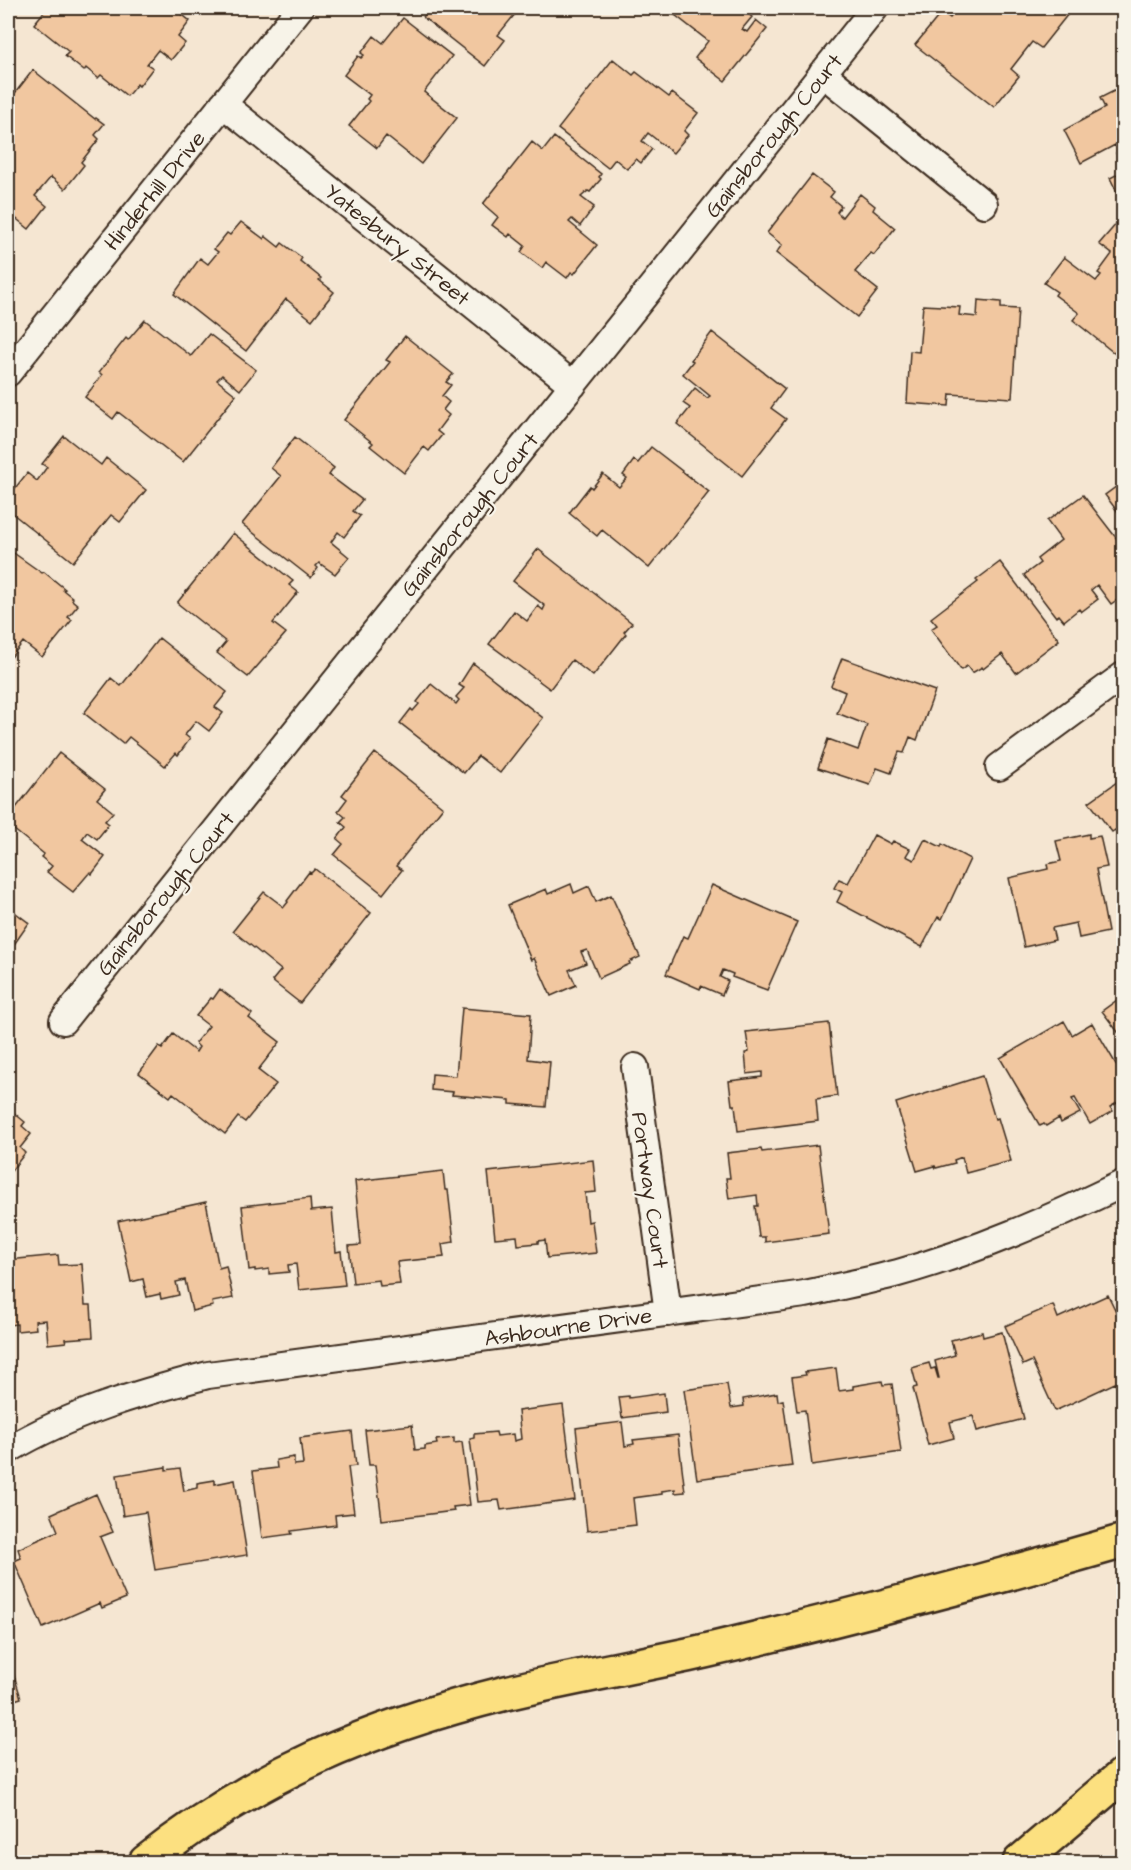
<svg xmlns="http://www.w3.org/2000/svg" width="1131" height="1870" font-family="'Architects Daughter',sans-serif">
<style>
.building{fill:#f1c7a0;stroke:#3b2a1e;stroke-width:1.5}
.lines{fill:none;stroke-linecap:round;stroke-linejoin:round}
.street-casing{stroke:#3b2a1e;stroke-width:30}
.highway-casing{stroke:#3b2a1e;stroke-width:38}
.street{stroke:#f7f3e8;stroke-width:26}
.highway{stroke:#fce080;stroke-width:33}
.labels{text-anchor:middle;stroke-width:4.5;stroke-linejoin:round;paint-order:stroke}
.street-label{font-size:22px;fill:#3b2a1e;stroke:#f7f3e8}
</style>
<rect width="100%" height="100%" fill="#f5e6d2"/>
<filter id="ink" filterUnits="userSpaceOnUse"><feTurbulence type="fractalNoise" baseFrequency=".0167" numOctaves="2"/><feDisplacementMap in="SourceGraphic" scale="12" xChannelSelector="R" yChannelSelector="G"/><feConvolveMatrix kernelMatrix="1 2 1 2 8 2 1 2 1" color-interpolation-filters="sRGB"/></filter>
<g filter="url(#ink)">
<!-- building -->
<path class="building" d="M47 8H72L80 13 84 8H174L190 21 178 37 185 43 171 60 158 50 147 64 153 68 139 86 137 84 127 96 101 75 98 78 86 68 84 71 65 56 69 52 34 24Z
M430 8H520L498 35 505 40 485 66 423 17Z
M666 8H750L746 12 752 17 742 29 747 32 756 20 767 29 725 81 695 58 708 41Z
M958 8H1071L1072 9 1041 48 1032 42 1011 69 1019 76 994 107 915 45 942 12 950 18Z
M403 18 452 56 424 92 457 118 421 164 386 136 377 148 349 126 369 101 367 99 370 95 344 75 358 56 361 58 364 55 361 53 374 36 383 43Z
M613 59 633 75 636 72 669 97 672 93 698 113 684 131 688 135 673 153 648 133 642 141 652 149 641 163 636 159 627 169 615 159 608 168 558 129Z
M33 70 95 119 96 118 104 124 95 135 99 139 81 162 84 165 65 189 51 177 35 196 47 206 29 229 8 212V102Z
M1124 86V168L1116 153 1119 151 1115 145 1081 163 1064 130 1105 108 1100 98Z
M554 137 601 174 599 177 601 179 590 192 588 191 581 197 594 207 580 226 572 219 569 222 597 245 574 274 571 272 567 278 546 262 542 268 521 252 525 246 510 234 508 237 492 225 498 217 483 204 532 142 543 151Z
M1124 171V198L1123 197 1120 198 1110 178Z
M812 175 834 192 830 197 841 206 837 212 842 217 860 194 875 206 873 210 895 228 874 255 871 253 855 272 878 290 857 317 776 253 782 245 767 233Z
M1123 216 1124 217V361L1073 320 1079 313 1055 295 1057 292 1044 283 1064 257 1096 281 1101 275 1098 273 1112 254 1099 244Z
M241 222 264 239 265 236 279 247 282 243 302 258 300 261 321 278 319 280 334 292 312 320 286 299 246 351 174 294 200 258 208 264 218 252 214 249 227 233 230 235Z
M978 300 1001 302V308L1018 309 1012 398 950 394 949 406 907 403 910 351 919 352 923 305 960 307 959 315 977 317Z
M145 320 191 356 209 334 256 370 240 390 222 375 217 380 236 395 183 462 118 412 113 419 85 397 102 375 99 372 126 338 128 340Z
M712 332 785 389 771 408 786 419 742 476 677 424 690 408 683 403 695 388 707 398 710 396 683 374 693 361 691 360Z
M405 336 453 374 446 382 451 385 442 396 449 402 443 410 449 415 437 431 442 435 429 451 424 447 404 473 370 446 373 443 344 420 390 362 386 360Z
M64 436 101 465 106 458 146 490 120 522 111 515 73 562 8 510V504L15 494 12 492 27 473 37 481 47 467 42 464Z
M295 437 334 468 329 475 362 500 353 511 360 516 344 537 338 532 331 542 349 557 335 574 319 563 316 566 318 568 311 578 242 524 281 476 271 468Z
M651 447 709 492 649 568 602 530 597 536 569 513 590 486 592 488 603 474 619 487 627 478 623 475 634 460 638 463Z
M1124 481V520L1105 495Z
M1083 495 1124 548V595L1111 604 1097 585 1091 590 1098 599 1081 612 1079 609 1064 621 1059 615 1056 617 1024 575 1040 563 1037 559 1061 540 1047 521Z
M233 533 293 581 289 585 298 592 273 623 286 633 248 677 217 653 226 642 177 603Z
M8 549 42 573 44 572 65 589 63 590 73 598 72 600 78 605 68 617 72 620 42 657 23 642 8 661Z
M538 549 632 623 624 632 626 634 593 676 572 660 550 689 489 644 514 611 527 621 538 606 543 610 545 606 513 581Z
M1000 562 1059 640 1016 673 1002 654 983 669 982 667 972 673 967 666 961 670 931 629 937 625 931 618 978 582 976 580Z
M159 638 227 692 215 707 223 713 209 731 196 721 185 735 190 739 178 755 176 753 165 766 129 737 123 744 84 713 111 678 121 686Z
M842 658 935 691 917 740 910 737 904 753 899 752 891 773 877 768 870 785 818 768 828 739 858 750 867 725 837 713 845 692 831 686Z
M473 663 543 718 500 773 478 756 464 773 400 723 411 709 413 711 419 704 417 702 431 684 456 704 459 700 456 697 464 688 459 685Z
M59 753 105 789 97 799 113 812 105 821 109 824 97 839 87 832 82 839 105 857 92 874 90 872 73 892 47 872 52 866 41 857 44 854 8 825V818Z
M375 753 443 807 396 866 402 870 383 894 334 855 343 844 337 839 346 827 340 822 345 817 338 811 347 799 342 795Z
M1124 777V842L1115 830 1112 832 1089 802Z
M1089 834V838L1100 836 1107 867 1096 869 1108 932 1079 938 1076 923 1052 928 1055 940 1024 947 1009 878 1048 869 1047 864 1061 861 1056 841Z
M874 835 891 844 893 841 910 849 906 856 914 860 925 839 941 847 942 844 970 859 942 919 938 917 922 947 837 902 842 892 834 888 839 879 848 883Z
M315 869 371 913 300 1003 272 981 281 970 233 931 264 892 284 907 288 902 287 901 309 872 311 873Z
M571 884 574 893 589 886 596 902 611 895 640 957 629 962 630 964 599 978 587 950 581 952 586 963 569 970 576 985 551 996 534 958 531 960 508 905 546 889 548 894Z
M712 885 797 922 767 990 732 977 733 974 723 970 720 977 728 981 722 995 701 986 700 989 666 974 683 936 688 938Z
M8 907 29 923 8 953Z
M220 989 252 1014 249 1018 280 1042 258 1070 276 1084 245 1122 238 1117 225 1134 173 1093 170 1097 139 1073 159 1046 162 1049 173 1034 196 1052 199 1047 195 1043 209 1026 196 1016 211 998 213 999Z
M1124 995V1040L1102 1011Z
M462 1008 531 1014 528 1059 550 1062 546 1107 510 1104V1100L452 1095 453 1092 431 1090 432 1074 456 1076Z
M1064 1021 1072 1035 1092 1023 1124 1078V1099L1110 1107 1113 1111 1090 1124 1075 1098 1072 1099 1080 1113 1061 1123 1059 1118 1046 1126 1044 1124 1040 1126 1000 1058Z
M829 1023 837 1096 816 1099 818 1121 738 1131 735 1105H732L729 1081 762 1077V1072L747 1074 745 1053 749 1052 746 1032Z
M982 1076 995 1119 998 1118 1011 1161 966 1173 962 1157 954 1160 955 1163 936 1168 935 1166 917 1171 896 1103Z
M8 1108 25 1122 22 1126 31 1134 20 1148 25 1153 8 1175Z
M818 1145 829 1234 765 1242V1237H759L755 1206H758L757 1195 729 1199 726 1178H730L727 1153 761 1149 762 1152Z
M593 1160 596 1192 585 1193 588 1222 592 1221 596 1253 547 1258 545 1240 538 1241V1243L518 1245 517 1236 495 1238 488 1172Z
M443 1171 445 1190H448L454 1242 442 1244 444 1257 397 1262 400 1284 380 1286 379 1280 353 1283 349 1246 361 1245 355 1181Z
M310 1198 311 1211 332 1209 336 1252 341 1251 345 1285 299 1290 296 1264 288 1265 289 1272 269 1274V1269L255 1271V1269L249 1270 242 1206Z
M206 1202 219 1268 226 1266 233 1298 212 1302 213 1306 192 1311 185 1280 176 1282 179 1295 161 1299 160 1294 147 1297 143 1279 131 1282 118 1221Z
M58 1255 59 1265 82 1264 85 1305H91L93 1337 65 1339 66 1342 48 1344 46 1320 35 1321 36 1329 17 1331V1324L8 1325V1260Z
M1108 1295 1124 1328V1392L1120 1394 1115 1383 1055 1411 1032 1361 1023 1365 1005 1326 1053 1305 1058 1318Z
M982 1332 983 1337 1002 1332 1024 1419 977 1431 973 1416 950 1422 954 1438 928 1445 913 1388 917 1387 912 1368 929 1363 931 1369 935 1368 938 1378H939L935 1361 955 1355 951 1340Z
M836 1368 839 1391 853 1389V1386L882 1381 883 1385 892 1384 901 1452 812 1465 805 1410 797 1411 792 1377 806 1375 805 1372Z
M727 1384 731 1408 744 1406 743 1399 777 1393 778 1401 783 1400 792 1466 697 1479 684 1390Z
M664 1393 666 1412 622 1418 619 1397 629 1396V1398Z
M563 1405 575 1500 501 1510 499 1500 478 1502 470 1439 474 1438V1434L496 1432 497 1436 513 1434 514 1441 521 1439 518 1411Z
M622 1422 625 1446 634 1444 633 1440 678 1435 685 1492 675 1493V1489L662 1491V1494L633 1498 636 1525 587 1531 576 1428Z
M412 1425 415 1450 425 1449V1446L437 1444 436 1440 454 1438V1443L462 1442 470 1505 453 1507 454 1511 382 1520 375 1465H369L365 1430Z
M352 1431 356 1466 348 1467 354 1513 335 1515 336 1525 291 1531 292 1534 262 1538 253 1471 277 1468 276 1460 294 1457V1465L303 1464 300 1438Z
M166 1467V1470L180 1468 184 1491 197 1488V1483L215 1480V1484L235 1480 247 1555 155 1570 146 1512 123 1516 117 1475Z
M96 1494 113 1532 100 1537 126 1598 102 1608 100 1603 43 1628 14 1561 21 1558 18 1549 58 1531 51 1514Z
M8 1656 21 1698 8 1702Z"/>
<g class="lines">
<defs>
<path id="street" d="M822 73 984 204
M223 104 573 385
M8 373 300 8
M999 767 1124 675
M63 1021 875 8
M635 1067 668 1313
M8 1450C70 1413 139 1393 208 1375L805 1294C836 1287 868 1281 898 1273 977 1251 1050 1219 1124 1183"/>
<path id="highway" d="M146 1862C255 1775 370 1727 506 1693 572 1677 639 1666 705 1651 845 1618 985 1581 1124 1541
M1020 1862 1124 1774"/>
</defs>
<!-- street casing -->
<use href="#street" class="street-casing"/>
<!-- highway casing -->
<use href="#highway" class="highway-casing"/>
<!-- street -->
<use href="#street" class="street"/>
<!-- highway -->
<use href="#highway" class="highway"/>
</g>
</g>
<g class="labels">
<!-- street labels -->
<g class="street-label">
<text transform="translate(773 135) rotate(-51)" y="8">Gainsborough Court</text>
<text transform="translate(154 190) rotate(-51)" y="8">Hinderhill Drive</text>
<text transform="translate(398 244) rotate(39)" y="8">Yatesbury Street</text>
<text transform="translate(469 514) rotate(-51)" y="8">Gainsborough Court</text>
<text transform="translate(165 893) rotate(-51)" y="8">Gainsborough Court</text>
<text transform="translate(651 1190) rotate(82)" y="8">Portway Court</text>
<text transform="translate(568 1326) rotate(-8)" y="8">Ashbourne Drive</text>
</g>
</g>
<!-- margin -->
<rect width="1131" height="1870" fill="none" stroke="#f7f3e8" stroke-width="30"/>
<rect x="15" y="15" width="1101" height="1840" fill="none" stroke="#3b2a1e" stroke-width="2" filter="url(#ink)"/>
</svg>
